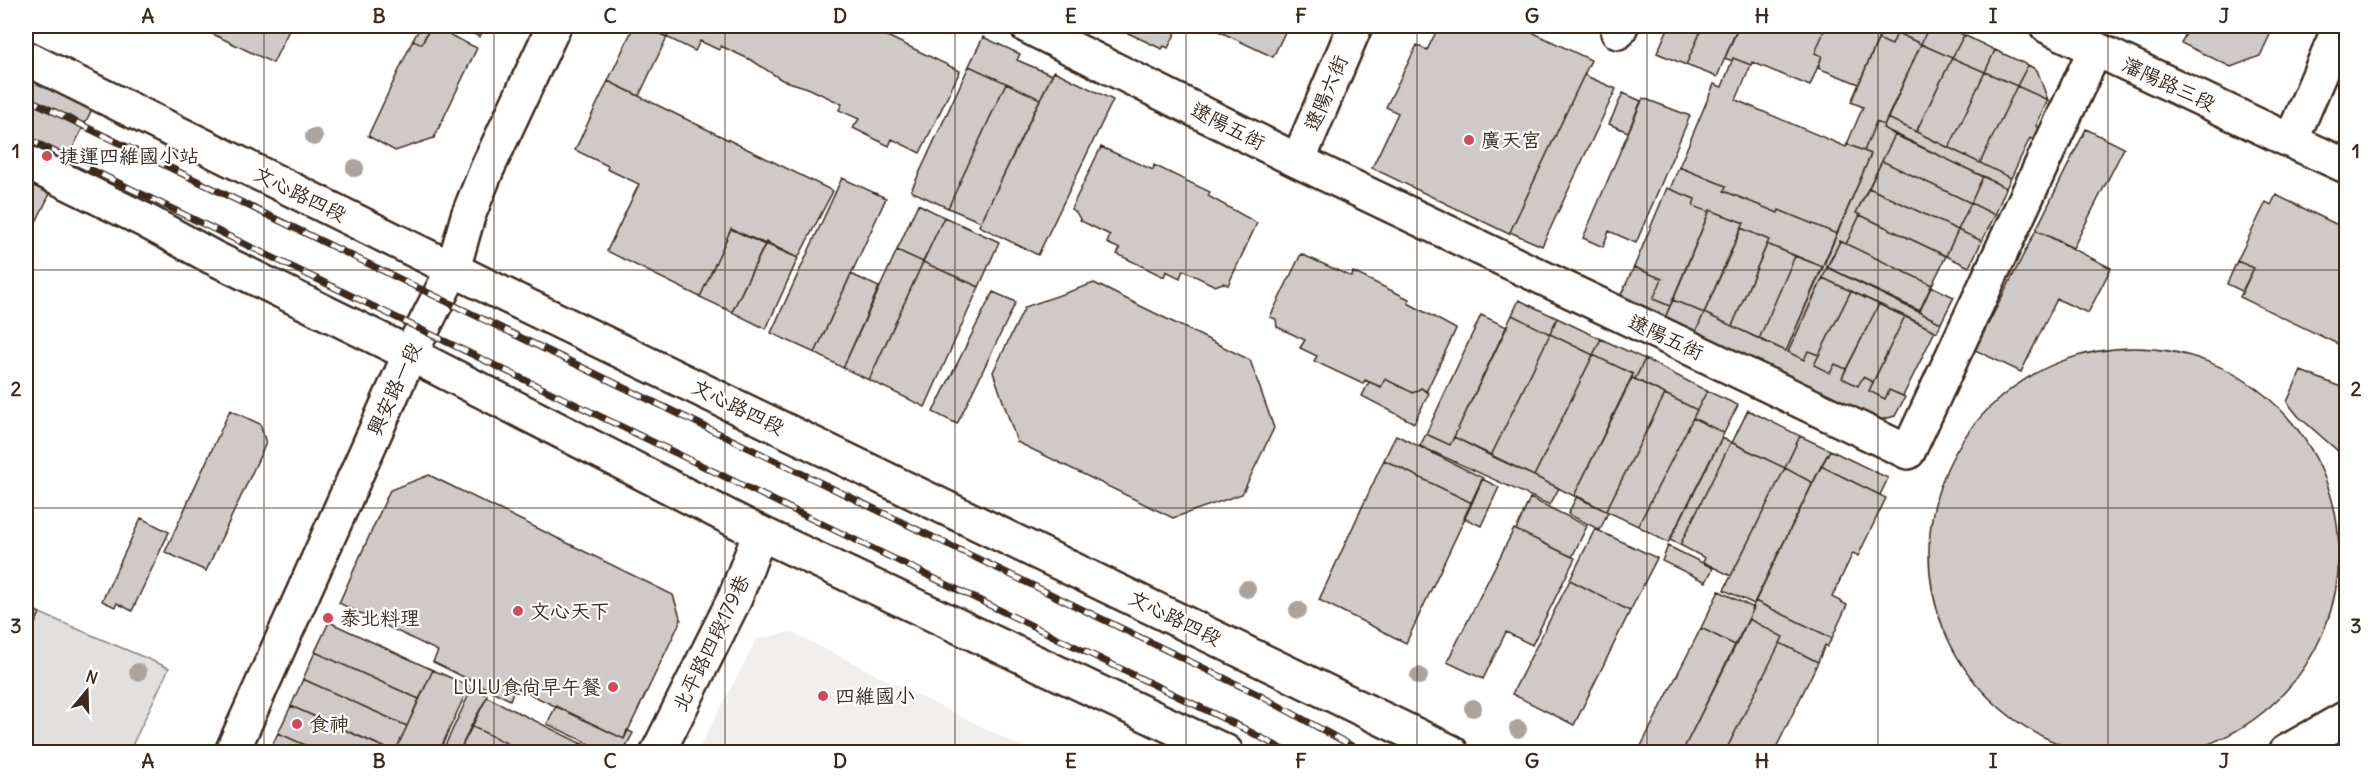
<svg xmlns="http://www.w3.org/2000/svg" width="2372" height="778" font-family="Delius,'LXGW WenKai TC',sans-serif">
<style>
.built{fill:#f1efee}
.green{fill:#e2e0de;stroke:#8e857e;stroke-width:1.5}
.building{fill:#cfcac7;stroke:#3b2a1e;stroke-width:1.5}
.lines{fill:none;stroke-linecap:round;stroke-linejoin:round}
.minor-casing{stroke:#3b2a1e;stroke-width:38}
.major-casing{stroke:#3b2a1e;stroke-width:38}
.minor{stroke:#fff;stroke-width:33}
.major{stroke:#fff;stroke-width:33}
.rail-casing{stroke:#3b2a1e;stroke-width:7}
.rail{stroke:#fff;stroke-width:4.5;stroke-dasharray:14;stroke-linecap:butt}
.tree{fill:#aaa39e}
.grid{fill:none;stroke:#3b2a1e;stroke-width:1.5;stroke-opacity:0.55}
.poi-dot{fill:#d1495b;stroke:#fff;stroke-width:2}
.labels{text-anchor:middle;stroke-width:4.5;stroke-linejoin:round;paint-order:stroke}
.street-label{font-size:20px;fill:#3b2a1e;stroke:#fff}
.poi-label{font-size:20px;fill:#3b2a1e;stroke:#fff;text-anchor:start}
.neatline{fill:none;stroke:#3b2a1e;stroke-width:2}
.grid-label{font-size:20px;text-anchor:middle;font-weight:bold;fill:#3b2a1e}
</style>
<rect width="100%" height="100%" fill="#fff"/>
<filter id="ink" filterUnits="userSpaceOnUse"><feTurbulence type="fractalNoise" baseFrequency=".0167" numOctaves="2"/><feDisplacementMap in="SourceGraphic" scale="12" xChannelSelector="R" yChannelSelector="G"/><feConvolveMatrix kernelMatrix="1 2 1 2 8 2 1 2 1" color-interpolation-filters="sRGB"/></filter>
<g filter="url(#ink)">
<!-- built -->
<path class="built" d="M791 632 1032 752H697L757 639Z"/>
<!-- green -->
<path class="green" d="M40 613 169 668 129 752H26V642Z"/>
<!-- building -->
<path class="building" d="M196 26H291L273 63Z
M421 26H430L422 44 413 40Z
M431 26 477 48 434 138 395 151 368 136 413 40 422 44Z
M431 26H454L456 27 452 35Z
M457 26H485L480 37Z
M634 26H659L663 27 660 34 667 37 639 96 608 81Z
M659 26H881L879 32 960 71 920 153 892 139 889 146 853 128 859 119 839 110 842 104 808 88 782 80 753 61 721 46 719 50 700 41 695 51 660 34 663 27Z
M1113 26H1179L1168 48 1164 46 1162 49Z
M1218 26H1288L1273 57 1216 30Z
M1439 26H1519L1591 60 1509 234 1372 168 1398 113 1386 107 1417 45 1427 50Z
M1669 26H1703L1686 65 1657 53Z
M1703 26H1738L1717 77 1686 65Z
M1739 26H1826L1815 53 1822 56 1810 86 1752 62 1751 65 1733 58 1732 61 1725 58Z
M1826 26H1884L1859 84 1818 68 1822 56 1815 53Z
M1883 26H1929L1921 44Z
M1883 26 1897 33 1892 45 1878 39Z
M1929 26H1945L1964 35 1952 58 1921 44Z
M2190 26H2227L2234 28 2235 26H2274L2260 56 2231 67 2181 43Z
M1897 33 1921 44 1884 125 1876 122 1864 151 1847 144 1863 107 1851 102 1878 39 1892 45Z
M1964 35 1995 50 1985 72 1952 58Z
M983 37 1020 54 1017 60 1052 75 1040 99 969 66Z
M1921 44 1952 58 1916 132 1888 118Z
M26 49 103 87 33 228 26 224Z
M1995 50 2028 65 2017 86 1985 72Z
M1733 58 1751 65 1736 100 1846 147 1847 144 1871 154 1837 234 1779 210 1778 213 1724 191 1726 186 1679 167 1714 84 1722 87Z
M1952 58 1985 72 1949 148 1916 132Z
M2028 65 2037 70 2048 100 2017 86Z
M969 66 1006 83 948 208 911 191Z
M1054 71 1113 100 1038 255 979 226Z
M1985 72 2017 86 1980 163 1949 148Z
M1584 75 1616 89 1542 246 1510 232Z
M608 81 833 191 798 258 731 229 700 297 607 251 639 184 607 169 608 166 575 150Z
M1006 83 1040 99 981 222 948 208Z
M2017 86 2048 100 2036 126 2040 128 2033 140 2030 138 2011 178 1980 163Z
M1623 93 1641 101 1628 132 1609 124Z
M1643 98 1690 116 1636 243 1609 231 1603 247 1583 238Z
M1888 118 2011 178 2006 188 1883 128Z
M1876 122 1884 125 1883 128 1895 135 1856 213 1860 215 1846 244 1840 241 1788 352 1804 360 1808 351 1819 355 1814 365 1830 373 1835 364 1846 369 1842 378 1858 386 1863 377 1873 382 1869 391 1885 399 1889 390 1905 397 1895 416 1873 422 1694 336 1704 313 1786 351 1871 154 1864 151Z
M2086 129 2124 148 2073 248 2036 230Z
M1895 135 1983 176 1971 203 1882 161Z
M1101 147 1153 170 1154 165 1210 192 1208 196 1257 223 1228 285 1223 283 1215 286 1183 270 1180 278 1166 271 1164 277 1117 254 1120 249 1107 243 1110 235 1081 221 1076 212 1071 209Z
M1882 161 1971 203 1958 230 1869 188Z
M1679 167 1726 186 1724 191 1778 213 1779 210 1837 234 1823 267 1767 244 1769 240 1741 228 1744 223 1710 210 1709 212 1693 206 1695 199 1670 189Z
M1983 176 2006 188 1995 215 1971 203Z
M842 178 886 198 815 353 771 333Z
M1667 188 1695 199 1693 206 1709 212 1670 306 1653 299 1662 279 1634 267Z
M1869 188 1958 230 1946 256 1856 213Z
M2276 195 2346 229V348L2240 297 2254 268 2237 261 2266 202 2271 205Z
M1971 203 1995 215 1982 241 1958 230Z
M918 204 944 217 923 262 897 250Z
M1710 210 1744 223 1704 313 1673 300Z
M1860 215 1946 256 1932 285 1846 244Z
M944 217 999 242 979 287 923 262Z
M1741 228 1769 240 1732 326 1704 313Z
M731 229 765 245 732 312 700 297Z
M1958 230 1982 241 1969 267 1946 256Z
M2036 230 2111 268 2088 313 2057 299 2021 372 1975 350Z
M1840 241 1932 285 1920 311 1827 267Z
M766 242 798 258 766 329 732 312Z
M1767 244 1795 256 1759 339 1732 326Z
M897 250 923 262 869 380 843 368Z
M1301 254 1352 277 1353 272 1409 299 1408 303 1456 329 1426 392 1421 388 1413 393 1385 379 1381 387 1365 380 1363 384 1314 361 1317 356 1300 348 1305 340 1277 327 1276 319 1270 317Z
M1795 256 1823 267 1786 351 1759 339Z
M2237 261 2254 268 2242 291 2227 284Z
M923 262 979 287 925 407 869 380Z
M1634 267 1662 279 1653 299 1670 306 1664 320 1619 299Z
M1827 267 1941 323 1937 332 1823 278Z
M851 274 879 287 843 368 815 353Z
M1823 278 1851 291 1819 355 1808 351 1804 360 1788 352Z
M1094 283 1250 360 1274 428 1242 494 1173 518 1017 442 993 372 1025 307Z
M1931 286 1954 297 1941 323 1919 312Z
M1851 291 1879 304 1846 369 1835 364 1830 373 1814 365Z
M993 292 1016 302 957 424 933 412Z
M1519 300 1557 318 1550 334 1512 315Z
M1673 300 1704 313 1694 336 1664 320Z
M1879 304 1905 316 1873 382 1863 377 1858 386 1842 378Z
M1481 315 1507 327 1450 445 1426 434Z
M1512 315 1550 334 1491 456 1454 437Z
M1905 316 1935 331 1903 396 1889 390 1885 399 1869 391Z
M1557 318 1601 339 1593 355 1550 334Z
M1550 334 1593 355 1534 476 1491 456Z
M1601 339 1645 359 1635 379 1632 378 1633 374 1593 355Z
M1929 553a205 205 0 1 1 410 0a205 205 0 1 1-410 0Z
M1593 355 1633 374 1574 496 1534 476Z
M1645 359 1707 391 1697 410 1635 379Z
M2301 371 2346 389V458L2298 416 2287 402Z
M1632 378 1665 394 1606 511 1574 496Z
M1385 379 1413 393 1421 388 1429 393 1414 423 1362 396 1369 382 1381 387Z
M1707 391 1738 405 1724 433 1693 418Z
M1665 394 1697 410 1638 526 1606 511Z
M230 410 260 424 266 443 206 571 165 552Z
M1748 410 1800 436 1785 468 1732 443Z
M1693 418 1724 433 1668 543 1638 526Z
M1426 434 1450 445 1454 437 1559 488 1550 505 1420 446Z
M1396 435 1483 478 1472 503 1384 460Z
M1800 436 1830 450 1813 483 1785 468Z
M1722 438 1731 442 1680 545 1670 540Z
M1731 442 1785 468 1731 576 1703 562 1705 558 1680 545Z
M1830 450 1888 478 1880 495 1821 466Z
M1384 460 1472 503 1406 643 1319 600Z
M1821 466 1886 498 1858 556 1853 553 1832 597 1847 605 1832 638 1755 601Z
M1785 468 1813 483 1754 604 1724 590Z
M429 475 673 595 681 620 624 739 515 687 510 700 433 662 438 651 339 603 390 490Z
M1482 479 1499 487 1481 526 1464 518Z
M1577 496 1608 512 1600 530 1568 514Z
M1530 498 1587 526 1572 557 1516 530Z
M141 518 169 532 132 611 117 603 115 607 102 601Z
M1514 529 1575 558 1532 645 1506 632 1483 679 1447 662Z
M1595 529 1657 558 1630 611 1570 580Z
M1668 546 1713 568 1706 582 1662 561Z
M1570 580 1630 611 1574 725 1512 694Z
M1719 591 1754 608 1735 645 1701 628Z
M1755 601 1832 638 1827 647 1825 645 1818 662 1780 643 1783 637 1749 619Z
M26 606 40 613 26 642Z
M1749 619 1783 637 1780 643 1725 752H1682Z
M329 622 433 670 419 699 315 652Z
M1701 628 1735 645 1682 752H1638Z
M1780 643 1818 662 1774 752H1725Z
M315 652 419 699 407 726 303 679Z
M433 670 469 686 439 752H395Z
M303 679 407 726 395 752 291 706Z
M472 688 487 695V697L459 752H442Z
M487 697 580 743 576 752H525L471 726Z
M291 706 394 752H321L278 733Z
M556 706 624 739 627 730 633 733 623 752H607L547 724Z
M471 726 525 752H459Z
M278 733 321 752H269Z
M2344 738 2346 739V752H2342Z
M580 743 600 752H576Z"/>
<g class="lines">
<defs>
<path id="minor" d="M1027 26 1298 161 1908 452 2095 50
M2047 26 2291 141
M2340 26 2291 141 2346 166
M1618 32 1621 26
M1298 161 1355 26
M232 752 410 354 453 269 468 216 487 169 554 26
M658 752 735 598 760 533
M2286 752 2346 718"/>
<path id="major" d="M26 58 505 295 1451 752
M26 162 146 221 212 257 410 354 760 533 1226 752"/>
</defs>
<!-- minor casing -->
<use href="#minor" class="minor-casing"/>
<!-- major casing -->
<use href="#major" class="major-casing"/>
<!-- minor -->
<use href="#minor" class="minor"/>
<!-- major -->
<use href="#major" class="major"/>
<defs>
<path id="rail" d="M26 98 1259 695 1363 752
M26 138 1243 728 1288 752"/>
</defs>
<!-- rail casing -->
<use href="#rail" class="rail-casing"/>
<!-- rail -->
<use href="#rail" class="rail"/>
</g>
<!-- trees -->
<g class="tree">
<circle cx="314" cy="137" r="9"/>
<circle cx="355" cy="168" r="9"/>
<circle cx="1247" cy="589" r="9"/>
<circle cx="1298" cy="610" r="9"/>
<circle cx="138" cy="672" r="9"/>
<circle cx="1419" cy="676" r="9"/>
<circle cx="1473" cy="708" r="9"/>
<circle cx="1518" cy="729" r="9"/>
</g>
</g>
<!-- grid -->
<path class="grid" d="M264 26V752M494 26V752M725 26V752M955 26V752M1186 26V752M1417 26V752M1647 26V752M1878 26V752M2108 26V752M26 270H2346M26 508H2346"/>
<!-- markers -->
<g class="poi-dot">
<circle cx="1469" cy="140" r="6"/>
<circle cx="47" cy="156" r="6"/>
<circle cx="518" cy="611" r="6"/>
<circle cx="328" cy="618" r="6"/>
<circle cx="613" cy="687" r="6"/>
<circle cx="823" cy="696" r="6"/>
<circle cx="297" cy="724" r="6"/>
</g>
<g class="labels">
<!-- street labels -->
<g class="street-label">
<text transform="translate(2169 84) rotate(25)" y="7">瀋陽路三段</text>
<text transform="translate(1326 93) rotate(-67)" y="7">遼陽六街</text>
<text transform="translate(1228 126) rotate(27)" y="7">遼陽五街</text>
<text transform="translate(300 194) rotate(26)" y="7">文心路四段</text>
<text transform="translate(1666 337) rotate(25)" y="7">遼陽五街</text>
<text transform="translate(394 389) rotate(-65)" y="7">興安路一段</text>
<text transform="translate(738 407) rotate(26)" y="7">文心路四段</text>
<text transform="translate(1175 618) rotate(26)" y="7">文心路四段</text>
<text transform="translate(711 643) rotate(-64)" y="7">北平路四段179巷</text>
</g>
<!-- poi labels -->
<g class="poi-label">
<text x="1481" y="147">廣天宮</text>
<text x="59" y="163">捷運四維國小站</text>
<text x="530" y="618">文心天下</text>
<text x="340" y="625">泰北料理</text>
<text x="601" y="694" text-anchor="end">LULU食尚早午餐</text>
<text x="835" y="703">四維國小</text>
<text x="309" y="731">食神</text>
</g>
</g>
<!-- margin -->
<rect width="2372" height="778" fill="none" stroke="#fff" stroke-width="66"/>
<!-- north arrow -->
<g transform="translate(87 691) rotate(19)" stroke="#ffffff" stroke-width="4.5" paint-order="stroke">
<path d="M0-4.5L10 22L0 15L-10 22Z" fill="#3b2a1e"/>
<text y="-9" font-size="16" font-weight="bold" text-anchor="middle" fill="#3b2a1e">N</text>
</g>
<rect x="33" y="33" width="2306" height="712" class="neatline"/>
<g class="grid-label">
<text x="148" y="23">A</text>
<text x="379" y="23">B</text>
<text x="610" y="23">C</text>
<text x="840" y="23">D</text>
<text x="1071" y="23">E</text>
<text x="1301" y="23">F</text>
<text x="1532" y="23">G</text>
<text x="1762" y="23">H</text>
<text x="1993" y="23">I</text>
<text x="2224" y="23">J</text>
<text x="16" y="158">1</text>
<text x="2356" y="158">1</text>
<text x="16" y="396">2</text>
<text x="2356" y="396">2</text>
<text x="16" y="633">3</text>
<text x="2356" y="633">3</text>
<text x="148" y="768">A</text>
<text x="379" y="768">B</text>
<text x="610" y="768">C</text>
<text x="840" y="768">D</text>
<text x="1071" y="768">E</text>
<text x="1301" y="768">F</text>
<text x="1532" y="768">G</text>
<text x="1762" y="768">H</text>
<text x="1993" y="768">I</text>
<text x="2224" y="768">J</text>
</g>
</svg>
